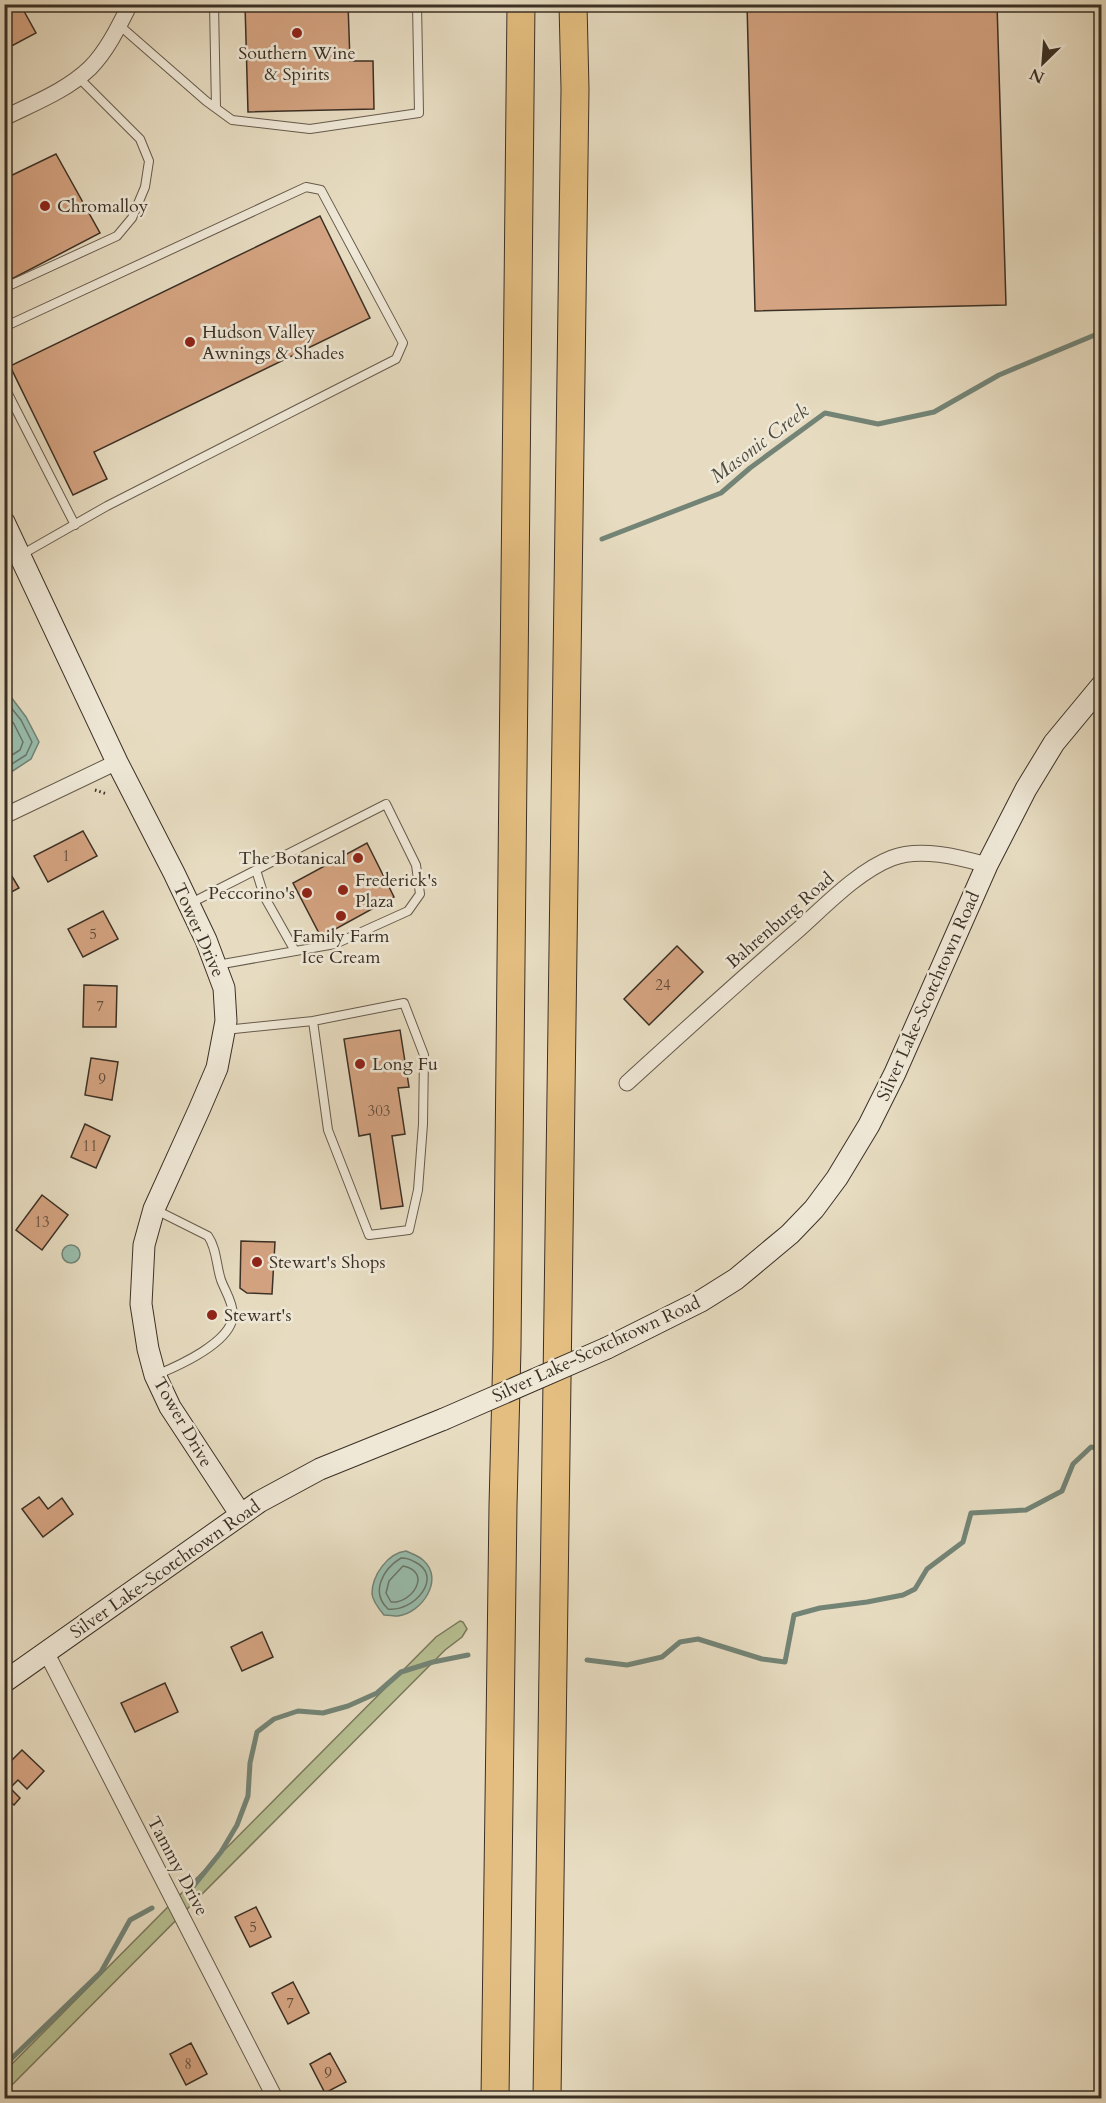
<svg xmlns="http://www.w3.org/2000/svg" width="1106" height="2103" font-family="Cardo,serif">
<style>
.green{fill:#b7c092;stroke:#79785c;stroke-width:1.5}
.water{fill:#98bcac;stroke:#738476;stroke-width:1.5}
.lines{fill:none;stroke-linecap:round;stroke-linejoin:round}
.shore{stroke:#6a7668;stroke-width:1.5}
.stream{stroke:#738476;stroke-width:5}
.building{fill:#d4a381;stroke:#3b3025;stroke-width:1.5}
.lane-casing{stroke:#665b4c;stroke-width:10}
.street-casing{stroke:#665b4c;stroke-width:17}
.secondary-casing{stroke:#3b3025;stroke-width:23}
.highway-casing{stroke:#3b3025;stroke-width:29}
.path{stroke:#3b3025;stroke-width:3;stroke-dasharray:1.5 3;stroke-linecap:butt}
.lane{stroke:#efe8d7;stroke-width:8}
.street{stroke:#efe8d7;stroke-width:15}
.secondary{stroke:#efe8d7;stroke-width:21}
.highway{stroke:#e4be80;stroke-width:27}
.secondary-bridge-casing{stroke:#3b3025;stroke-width:23;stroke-linecap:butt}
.secondary-bridge{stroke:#efe8d7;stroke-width:21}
.poi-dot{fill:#8f2418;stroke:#efe8d7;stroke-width:2}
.labels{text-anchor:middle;stroke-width:5;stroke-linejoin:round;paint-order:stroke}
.number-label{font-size:15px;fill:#614d3c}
.poi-label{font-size:18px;fill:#3b3025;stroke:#efe8d7;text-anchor:start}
.street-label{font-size:18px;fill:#3b3025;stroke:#efe8d7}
.water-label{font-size:20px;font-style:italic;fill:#4e4c40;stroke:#efe8d7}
</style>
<rect width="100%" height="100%" fill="#e7dcc1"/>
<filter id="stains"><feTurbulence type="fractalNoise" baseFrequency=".00333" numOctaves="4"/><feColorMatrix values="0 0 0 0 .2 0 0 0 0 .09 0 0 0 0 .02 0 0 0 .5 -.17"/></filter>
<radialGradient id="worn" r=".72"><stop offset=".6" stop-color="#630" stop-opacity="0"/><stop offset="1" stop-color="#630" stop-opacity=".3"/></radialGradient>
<!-- green -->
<path class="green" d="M460 1621 463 1622 467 1629 462 1637 445 1650 5 2092V2071L436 1637Z"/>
<!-- water -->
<path class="water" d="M5 689 26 717 39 742 31 759 5 776Z
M62 1254a9 9 0 1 1 18 0a9 9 0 1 1-18 0Z
M406 1551C412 1554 419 1556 423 1560 445 1579 422 1613 398 1616 394 1616 388 1615 384 1615 379 1609 373 1602 372 1594 372 1575 388 1553 406 1551Z"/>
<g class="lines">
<!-- shore -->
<path class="shore" d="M4 699 21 720 32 742 26 755 4 769
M4 711 14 724 23 742 20 750 4 760
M401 1558C407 1558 409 1559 415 1562 444 1576 415 1612 388 1609 370 1592 383 1569 401 1558Z
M403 1566C433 1572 412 1604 391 1602L386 1593 389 1581Z"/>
<!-- stream -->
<path class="stream" d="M602 539 721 493 750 468 825 413 878 424 934 412 999 375 1102 332
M587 1660 627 1665 662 1657 680 1642 698 1639 762 1659 785 1662 794 1615 820 1608 867 1602 903 1595 915 1589 927 1569 963 1542 971 1513 1026 1510 1062 1491 1073 1464 1091 1447 1102 1449
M192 1888 221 1852 237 1825 248 1796 250 1763 257 1732 274 1719 298 1711 323 1713 348 1706 377 1693 401 1672 433 1662 468 1655
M4 2062 9 2061 101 1972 130 1920 152 1908"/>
</g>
<!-- building -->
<path class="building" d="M4 4H20L36 33 4 50Z
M245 4H348L350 61H373L374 109 248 112Z
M747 4H997L1006 305 755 311Z
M56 154 100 233 4 283V179Z
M320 216 370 318 94 452 107 479 73 495 10 366Z
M83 831 97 856 48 882 34 856Z
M367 843 394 897 321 937 293 883Z
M4 863 19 888 4 896Z
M103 911 118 939 83 957 68 929Z
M677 946 703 972 649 1025 624 999Z
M84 985 117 986 116 1027H83Z
M400 1030 409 1087 398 1088 405 1134 392 1136 403 1206 381 1209 370 1134 359 1136 344 1039Z
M91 1058 118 1062 112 1100 85 1095Z
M85 1124 110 1136 96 1168 71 1157Z
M42 1195 68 1215 42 1250 16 1230Z
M241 1241 275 1242 272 1294 247 1293 240 1288Z
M39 1497 48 1509 62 1498 73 1514 43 1537 22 1509Z
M262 1632 273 1657 242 1671 231 1647Z
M165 1683 178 1712 135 1732 121 1703Z
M22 1750 44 1771 27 1789 18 1780 10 1788 20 1798 14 1805 4 1797V1768Z
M256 1907 271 1937 250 1947 235 1917Z
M293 1982 309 2013 288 2024 272 1993Z
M191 2043 207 2074 186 2085 170 2054Z
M330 2053 346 2082 325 2093 310 2064Z"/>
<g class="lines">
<defs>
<path id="lane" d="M214 4 216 108
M119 25 206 101 232 120 310 129 419 113 417 4
M4 288 117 236 132 218 145 187 149 161 140 139 78 77
M4 327 306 187 321 190 403 343 396 359 107 506 21 555
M4 386 75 525
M191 903 256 870
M217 965 335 944 408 911 420 894 416 865 386 804 256 870 264 896 295 951
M225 1030 313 1021 328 1130 369 1235 409 1230 418 1190 423 1124 424 1055 404 1003 313 1021
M156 1375C178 1366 232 1342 233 1315 233 1302 225 1291 221 1280 216 1265 217 1249 208 1236L156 1210"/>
<path id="street" d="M4 118C34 103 66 91 90 68 107 51 119 26 130 4
M4 816 117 762
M627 1083C684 1031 740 980 798 930 825 906 858 871 892 858 920 847 959 857 987 865
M46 1652 275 2098"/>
<path id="secondary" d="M4 522 117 762 174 873 206 940 224 988 226 1021 217 1068 199 1110 154 1209 144 1245 141 1304 148 1349 155 1375 170 1407 241 1515
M607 1348 701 1301 736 1279 790 1234 814 1209 837 1178 869 1125 895 1073 987 865 1026 789 1054 743 1102 685
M4 1682 259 1502 320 1469 444 1419"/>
<path id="highway" d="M495 2098 503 1506 507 1348 521 4
M547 2098 575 89 573 4"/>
</defs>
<!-- lane casing -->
<use href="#lane" class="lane-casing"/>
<!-- street casing -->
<use href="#street" class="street-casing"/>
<!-- secondary casing -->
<use href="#secondary" class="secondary-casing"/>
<!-- highway casing -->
<use href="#highway" class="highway-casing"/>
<!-- path -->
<path class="path" d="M95 790 107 794"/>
<!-- lane -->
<use href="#lane" class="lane"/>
<!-- street -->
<use href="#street" class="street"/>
<!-- secondary -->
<use href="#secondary" class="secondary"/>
<!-- highway -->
<use href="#highway" class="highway"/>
<defs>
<path id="secondary-bridge" d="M444 1419 607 1348"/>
</defs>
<!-- secondary-bridge casing -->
<use href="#secondary-bridge" class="secondary-bridge-casing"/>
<!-- secondary-bridge -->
<use href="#secondary-bridge" class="secondary-bridge"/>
</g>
<!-- markers -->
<g class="poi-dot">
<circle cx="297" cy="33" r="6"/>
<circle cx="45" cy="206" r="6"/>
<circle cx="190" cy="342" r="6"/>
<circle cx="358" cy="858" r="6"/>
<circle cx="343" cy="890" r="6"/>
<circle cx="307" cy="893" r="6"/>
<circle cx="341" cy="916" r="6"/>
<circle cx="360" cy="1064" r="6"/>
<circle cx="257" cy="1262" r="6"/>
<circle cx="212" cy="1315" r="6"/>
</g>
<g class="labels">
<!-- number labels -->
<g class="number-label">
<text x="66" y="861">1</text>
<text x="93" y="939">5</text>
<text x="663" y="990">24</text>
<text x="100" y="1011">7</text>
<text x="102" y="1084">9</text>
<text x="379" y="1116">303</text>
<text x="90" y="1151">11</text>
<text x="42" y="1227">13</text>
<text x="253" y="1932">5</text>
<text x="290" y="2008">7</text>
<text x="188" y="2069">8</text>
<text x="328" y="2078">9</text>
</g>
<!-- poi labels -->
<g class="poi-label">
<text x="297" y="59" text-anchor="middle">Southern Wine<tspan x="297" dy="21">&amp; Spirits</tspan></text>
<text x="57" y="212">Chromalloy</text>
<text x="202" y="338">Hudson Valley<tspan x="202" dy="21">Awnings &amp; Shades</tspan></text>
<text x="346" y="864" text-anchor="end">The Botanical</text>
<text x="355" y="886">Frederick's<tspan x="355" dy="21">Plaza</tspan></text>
<text x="295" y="899" text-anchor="end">Peccorino's</text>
<text x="341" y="942" text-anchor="middle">Family Farm<tspan x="341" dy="21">Ice Cream</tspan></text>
<text x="372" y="1070">Long Fu</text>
<text x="269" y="1268">Stewart's Shops</text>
<text x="224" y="1321">Stewart's</text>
</g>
<!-- street labels -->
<g class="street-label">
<text transform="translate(780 920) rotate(-41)" y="6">Bahrenburg Road</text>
<text transform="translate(199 930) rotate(66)" y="6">Tower Drive</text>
<text transform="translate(928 996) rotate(-66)" y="6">Silver Lake-Scotchtown Road</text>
<text transform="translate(596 1349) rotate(-25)" y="6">Silver Lake-Scotchtown Road</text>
<text transform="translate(183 1422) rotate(60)" y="6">Tower Drive</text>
<text transform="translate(165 1569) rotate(-35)" y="6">Silver Lake-Scotchtown Road</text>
<text transform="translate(178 1866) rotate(62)" y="6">Tammy Drive</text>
</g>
<!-- water labels -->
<g class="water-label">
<text transform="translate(759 443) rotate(-37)" y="7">Masonic Creek</text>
</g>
</g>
<!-- margin -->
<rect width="1106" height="2103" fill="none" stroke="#e7dcc1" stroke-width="24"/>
<rect x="6" y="6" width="1094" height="2091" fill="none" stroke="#3b3025" stroke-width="3"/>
<rect x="12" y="12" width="1082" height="2079" fill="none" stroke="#3b3025" stroke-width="1.5"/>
<!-- north arrow -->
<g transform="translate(1043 63) rotate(205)" stroke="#efe8d7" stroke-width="4.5" paint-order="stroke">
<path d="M0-4.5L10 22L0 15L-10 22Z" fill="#3b3025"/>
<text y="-9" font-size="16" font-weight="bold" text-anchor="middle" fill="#3b3025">N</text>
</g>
<rect width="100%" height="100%" filter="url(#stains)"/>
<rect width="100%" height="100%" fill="url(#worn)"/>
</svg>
